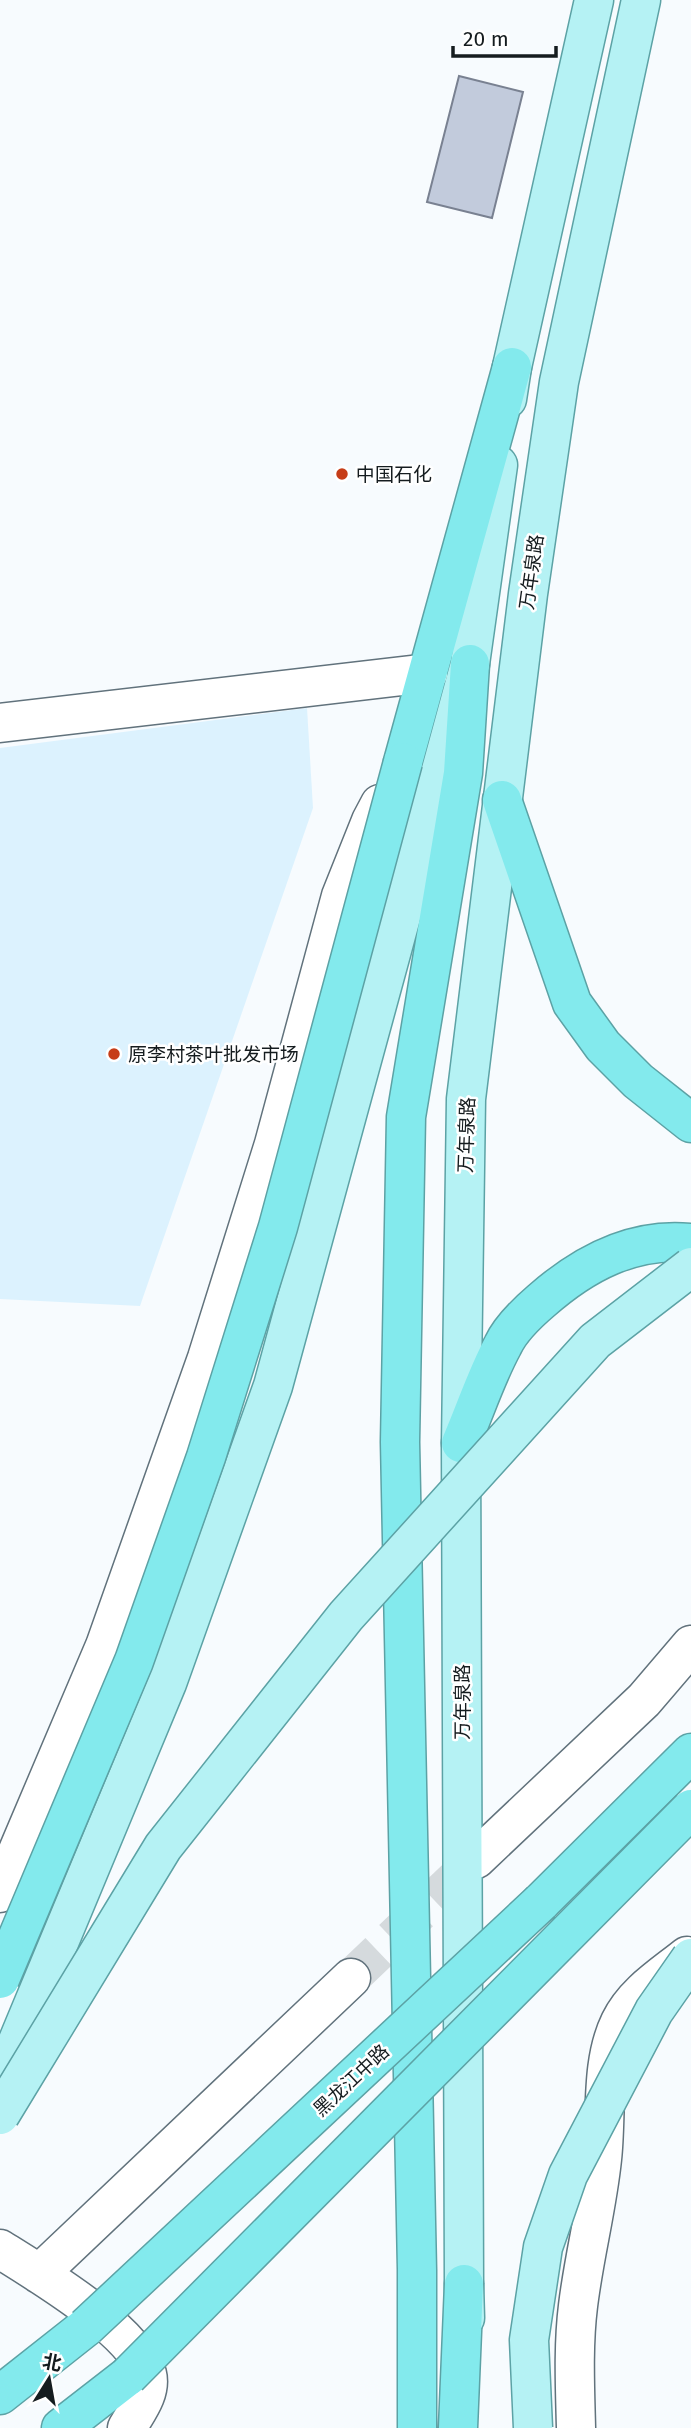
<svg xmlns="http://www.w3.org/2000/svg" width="691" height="2428" font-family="'Fira Sans','Noto Sans SC',sans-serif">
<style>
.built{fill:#dcf2fe}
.building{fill:#c2cbdc;stroke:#798191;stroke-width:2}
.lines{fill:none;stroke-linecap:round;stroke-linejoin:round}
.minor-tunnel{stroke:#d5dadd;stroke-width:38;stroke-dasharray:38 19;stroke-linecap:butt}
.minor-casing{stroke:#61727c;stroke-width:41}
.major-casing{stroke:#5ca2a5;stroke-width:41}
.highway-casing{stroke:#5ca2a5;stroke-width:41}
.minor{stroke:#fff;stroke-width:38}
.major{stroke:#b5f2f4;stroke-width:38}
.highway{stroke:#83eaed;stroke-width:38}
.major-bridge-casing{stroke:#5ca2a5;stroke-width:41;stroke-linecap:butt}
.highway-bridge-casing{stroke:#5ca2a5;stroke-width:41;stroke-linecap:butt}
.major-bridge{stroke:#b5f2f4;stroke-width:38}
.highway-bridge{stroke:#83eaed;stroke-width:38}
.poi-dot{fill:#c63d18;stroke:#fff;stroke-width:2.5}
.labels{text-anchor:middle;stroke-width:5;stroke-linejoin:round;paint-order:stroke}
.poi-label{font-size:19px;fill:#151c1f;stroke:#fff;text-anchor:start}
.street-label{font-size:19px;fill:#151c1f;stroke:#fff}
</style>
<rect width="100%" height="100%" fill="#f7fbfe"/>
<!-- built -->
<path class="built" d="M307 708 313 808 140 1306 0 1299V748Z"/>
<!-- building -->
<path class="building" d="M459 76 523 92 492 218 427 202Z"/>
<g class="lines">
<!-- minor-tunnel -->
<path class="minor-tunnel" d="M351 1978 476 1859"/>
<defs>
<path id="minor" d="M0 723 428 673
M476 1859 644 1700 691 1645
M0 1893 105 1646 207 1358 274 1144 341 896 371 821 380 804
M0 2249C38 2273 135 2330 147 2374 152 2393 136 2412 127 2428
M39 2274 351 1978
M576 2428C575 2388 573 2346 578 2306 584 2256 597 2208 602 2159 607 2115 600 2063 620 2022 634 1993 662 1976 687 1956"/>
<path id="major" d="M507 399 512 367 594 0
M0 2084 167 1683 273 1386 470 664 498 465
M465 2318 464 2284 461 1443 466 1099 528 594 559 382 641 0"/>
<path id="highway" d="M403 762 512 367
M502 800 572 1003 603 1046 638 1081 691 1123
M461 1443C475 1411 486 1376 503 1345 511 1328 527 1313 541 1301 584 1263 633 1237 691 1243
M541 1902 691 1753
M0 2395 86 2327
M61 2428 128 2376
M417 2428V2270L400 1442 406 1117 463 773 470 664
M458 2428 464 2284"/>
</defs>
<!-- minor casing -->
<use href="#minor" class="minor-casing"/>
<!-- major casing -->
<use href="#major" class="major-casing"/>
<!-- highway casing -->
<use href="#highway" class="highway-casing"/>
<!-- minor -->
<use href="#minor" class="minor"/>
<!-- major -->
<use href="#major" class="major"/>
<!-- highway -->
<use href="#highway" class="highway"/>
<defs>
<path id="major-bridge" d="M0 2115 163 1847 346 1616 595 1341 691 1267
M533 2428 529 2340 543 2247 568 2175 654 2011 691 1958"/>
<path id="highway-bridge" d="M0 1979 134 1661 206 1457 278 1227 403 762
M86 2327 541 1902
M128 2376 691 1809"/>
</defs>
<!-- major-bridge casing -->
<use href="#major-bridge" class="major-bridge-casing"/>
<!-- highway-bridge casing -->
<use href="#highway-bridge" class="highway-bridge-casing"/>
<!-- major-bridge -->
<use href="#major-bridge" class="major-bridge"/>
<!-- highway-bridge -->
<use href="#highway-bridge" class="highway-bridge"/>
</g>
<!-- markers -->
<g class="poi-dot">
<circle cx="342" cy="474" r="7"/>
<circle cx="114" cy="1054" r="7"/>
</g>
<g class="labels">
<!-- poi labels -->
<g class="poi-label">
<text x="356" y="481">中国石化</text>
<text x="128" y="1061">原李村茶叶批发市场</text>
</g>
<!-- street labels -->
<g class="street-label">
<text transform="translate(531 572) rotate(-82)" y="7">万年泉路</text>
<text transform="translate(466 1135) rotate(-88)" y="7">万年泉路</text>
<text transform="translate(462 1702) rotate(-90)" y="7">万年泉路</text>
<text transform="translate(351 2080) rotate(-43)" y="7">黑龙江中路</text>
</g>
</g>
<!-- north arrow -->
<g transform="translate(49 2379) rotate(11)" stroke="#ffffff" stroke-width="5" paint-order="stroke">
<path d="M0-5L12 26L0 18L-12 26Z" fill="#151c1f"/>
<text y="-10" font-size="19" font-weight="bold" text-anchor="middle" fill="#151c1f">北</text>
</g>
<!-- scale -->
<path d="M453 46v10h103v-10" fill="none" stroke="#151c1f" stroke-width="3.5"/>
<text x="463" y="46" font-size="21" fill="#151c1f" stroke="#ffffff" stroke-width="5" paint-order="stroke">20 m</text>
</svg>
